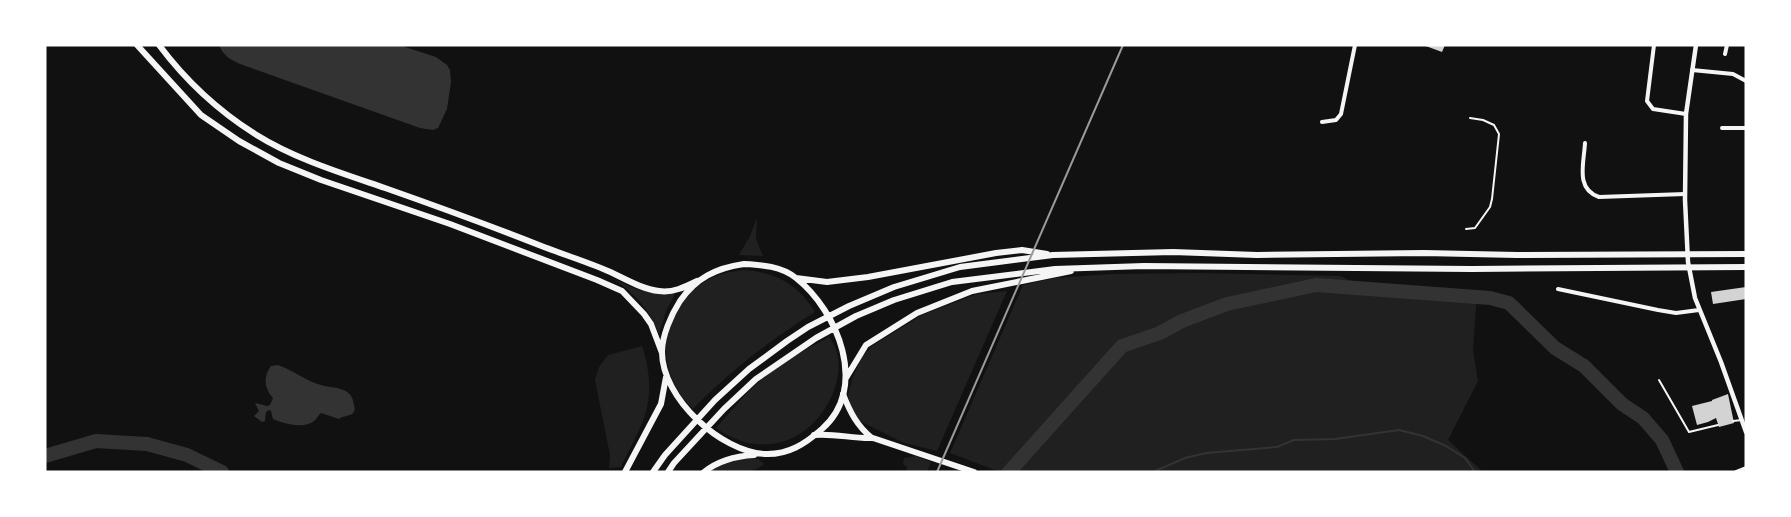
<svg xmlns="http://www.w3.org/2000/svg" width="1791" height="517" font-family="Signika,sans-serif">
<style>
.green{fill:#202020}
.water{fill:#333}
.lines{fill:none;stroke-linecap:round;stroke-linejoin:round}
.stream{stroke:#333;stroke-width:2}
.river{stroke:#333;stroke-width:14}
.building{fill:#d3d3d3}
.service{stroke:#f5f5f5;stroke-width:2}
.minor{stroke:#f5f5f5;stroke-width:4}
.tertiary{stroke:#f5f5f5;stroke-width:4.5}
.primary{stroke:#f5f5f5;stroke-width:6}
.trunk{stroke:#f5f5f5;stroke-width:6}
.rail{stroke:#9a9a9a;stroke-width:2}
</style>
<rect width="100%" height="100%" fill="#111"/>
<!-- green -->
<path class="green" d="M757 218 756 239 763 256 739 255 750 236Z
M745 270C775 272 799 285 815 312 770 340 730 371 693 409 639 357 671 274 745 270Z
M1198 273 1340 276 1358 284 1477 293 1473 350 1478 381 1448 440 1483 472H1000L950 453 1023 285 1055 278 1112 274Z
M612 278C633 289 652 296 676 292L666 311 659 334C649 308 634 293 612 278Z
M1007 291 937 451 904 443 860 421 852 410 848 395 853 377 862 357 872 346 922 315 977 294Z
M829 337C841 352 841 373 834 390 815 442 762 461 716 428 732 410 749 389 768 374 786 359 809 348 829 337Z
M642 346C649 367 652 390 646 411 642 428 628 451 621 467L609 468 610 455 595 380 599 367 608 355Z
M916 456 931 462 927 472H906L907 467 903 464 904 458Z
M747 458 758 459 764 464C750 476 727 472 710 472 720 463 734 461 747 458Z"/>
<!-- water -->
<path class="water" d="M219 45H399L436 57 447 65 450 70 451 82 447 109 438 128 433 130 420 128 243 65C232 61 223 56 219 45Z
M278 365C293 370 306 381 321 385 335 389 352 386 354 405 355 408 355 412 352 414 348 416 343 416 339 419L321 413C318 415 317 419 314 421 304 429 284 424 273 419L271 411 269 410 266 412 265 421 262 422 254 416 259 411 255 403 267 406 270 405 273 398C264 388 263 377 271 366Z"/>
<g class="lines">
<!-- stream -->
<path class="stream" d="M1153 472 1185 458 1206 453 1277 447 1294 440 1335 439 1399 430 1423 436 1446 446 1465 458 1475 472"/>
<!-- river -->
<path class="river" d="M45 456 96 441 147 444 187 455 222 472
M1009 472 1122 346 1160 333 1182 321 1227 304 1316 285 1490 298 1509 303 1555 348 1584 366 1622 404 1643 418 1662 440 1677 472"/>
</g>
<!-- building -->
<path class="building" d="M1423 45H1445L1442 52Z
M1746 287V299L1713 304 1711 292Z
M1728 394 1734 423 1719 427 1716 418 1708 422 1697 425 1692 406 1712 401V400Z"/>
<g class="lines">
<!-- service -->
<path class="service" d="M1466 229 1475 228 1490 207 1492 199 1499 134 1494 125 1483 120 1470 118
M1659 380 1689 432 1718 425
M1733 421 1742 420"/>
<!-- minor -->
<path class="minor" d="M1654 45 1647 101 1653 109 1686 114
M1725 54 1727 45
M1692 70 1733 74 1746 81
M1322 122 1336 120 1341 114 1355 45
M1722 128H1746
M1585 143C1584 163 1575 189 1599 197L1685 194
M1558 289 1658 310 1676 313 1699 310
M1736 472 1746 468"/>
<!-- tertiary -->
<path class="tertiary" d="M1696 45 1686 114 1685 200 1688 262 1695 298 1721 362 1746 432"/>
<!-- primary -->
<path class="primary" d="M843 394C850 412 857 426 872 438
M814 435C835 433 853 439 873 438L974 472"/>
<!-- trunk -->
<path class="trunk" d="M137 45 201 115 239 141 279 163 321 180 450 224 597 280 622 291 644 314 651 324 662 353
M159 45C186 81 217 110 255 134 295 159 341 173 385 188 439 207 491 226 544 247 565 255 587 262 608 271 624 278 641 289 659 291 673 293 685 287 697 281
M744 264C762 265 781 266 796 278 838 311 869 388 822 429 805 444 788 455 765 454 721 452 662 398 662 352 662 336 671 315 680 301 696 278 716 268 744 264Z
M796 278 827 282 868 277 996 253 1022 250 1047 254
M846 378 866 345 917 313 972 291 1071 271
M625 472 661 404 666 377
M653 472 665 455 715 400 749 369 787 341 808 327 849 306 894 287 960 267 1053 255 1173 252 1257 255 1424 253 1517 255 1746 254
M668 472 674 463 724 409 756 379 816 338 856 316 894 300 952 282 1055 269 1144 266 1472 269 1746 267
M704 472C718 461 736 456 754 455"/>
<!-- rail -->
<path class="rail" d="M937 472 1123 45"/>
</g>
<!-- border -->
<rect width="1791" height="517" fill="none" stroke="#ffffff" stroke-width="93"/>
</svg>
